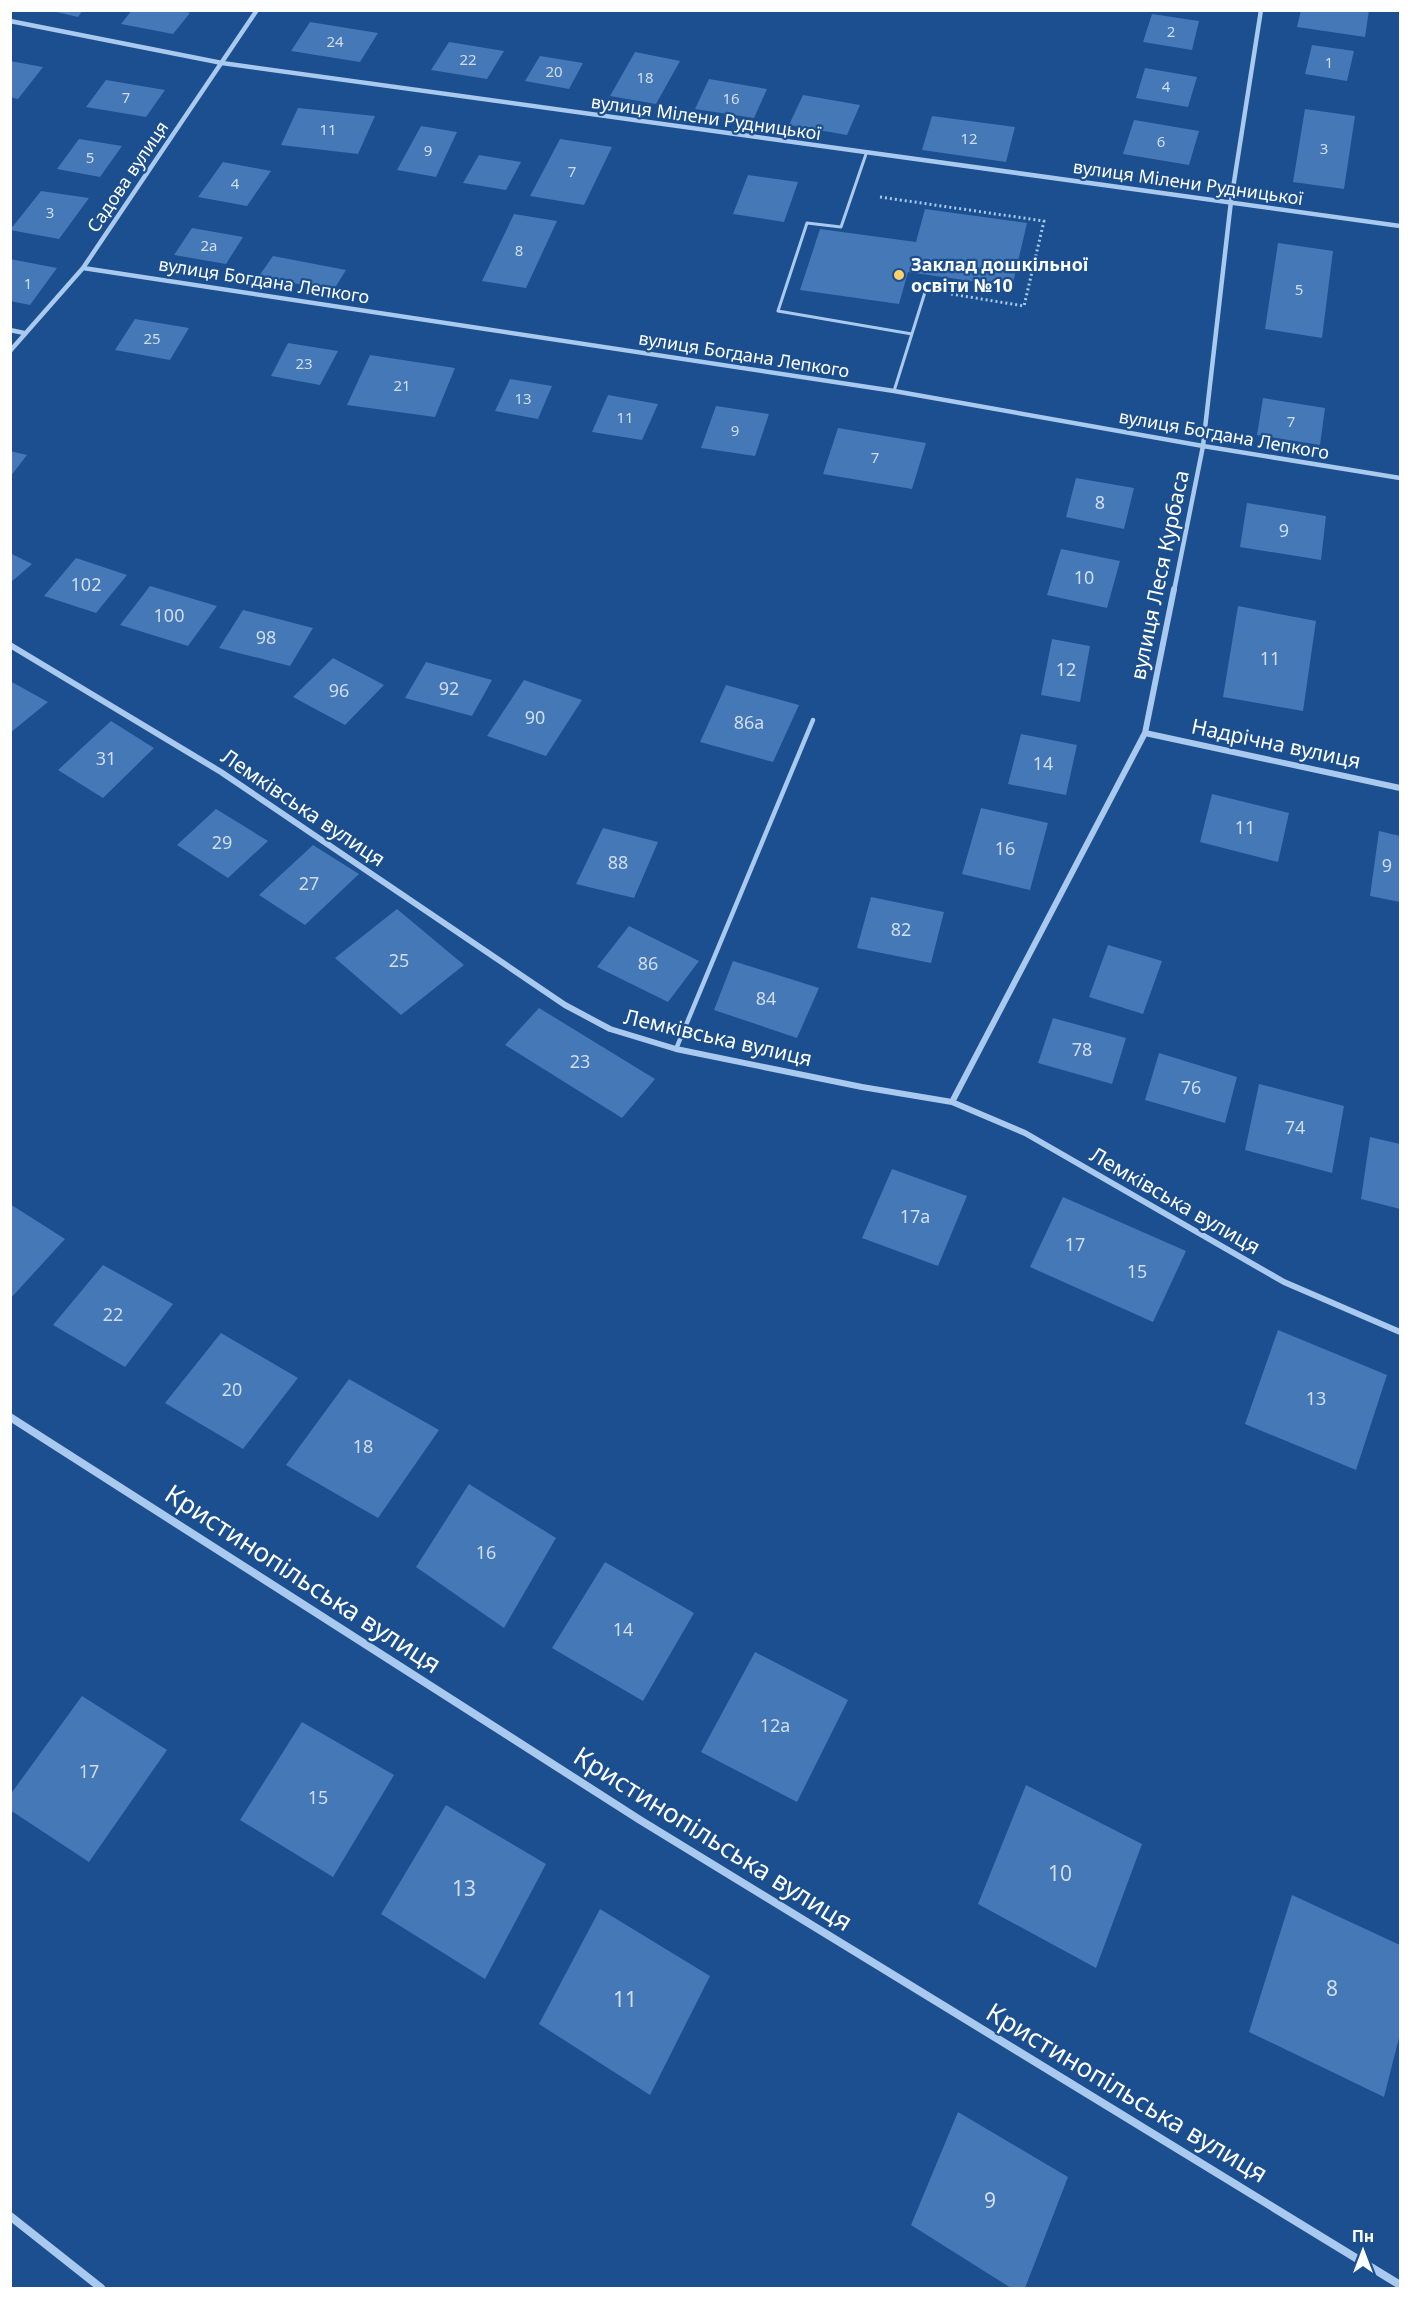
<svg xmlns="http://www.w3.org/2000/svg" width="1411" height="2299" font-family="'Noto Sans',sans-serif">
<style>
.building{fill:#4478b7}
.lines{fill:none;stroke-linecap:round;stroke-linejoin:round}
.path{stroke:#a9c9ee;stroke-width:3;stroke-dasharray:2 3;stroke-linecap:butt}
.lane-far1{stroke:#a9c9ee;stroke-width:3}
.lane{stroke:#a9c9ee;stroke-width:4.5}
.street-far2{stroke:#a9c9ee;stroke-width:4.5}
.street-far1{stroke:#a9c9ee;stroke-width:6}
.street{stroke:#a9c9ee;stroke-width:8}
.poi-dot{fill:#ffd166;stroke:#1b4f8f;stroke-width:2}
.labels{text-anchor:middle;stroke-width:4.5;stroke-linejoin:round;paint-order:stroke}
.far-number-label{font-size:15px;fill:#d0dded}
.far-street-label{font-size:18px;fill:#fff;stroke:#1b4f8f}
.far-poi-label{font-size:18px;font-weight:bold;fill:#fff;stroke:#1b4f8f;text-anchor:start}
.number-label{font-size:18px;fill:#d0dded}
.street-label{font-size:21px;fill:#fff;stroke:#1b4f8f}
.near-number-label{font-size:21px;fill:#d0dded}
.near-street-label{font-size:26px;fill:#fff;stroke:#1b4f8f}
</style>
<rect width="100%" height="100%" fill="#1b4f8f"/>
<!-- building -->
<path class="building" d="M48 10H83L78 17Z
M132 10H179L190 13 173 34 121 24Z
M1301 10H1369L1365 37 1297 27Z
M1152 14 1199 21 1192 50 1143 42Z
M310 22 378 33 360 62 291 51Z
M449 42 504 51 487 79 431 70Z
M1312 45 1354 51 1347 81 1305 74Z
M635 52 680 61 656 104 610 96Z
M540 56 583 63 569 89 525 81Z
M10 61 43 67 18 99 10 97Z
M1145 68 1197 77 1188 107 1136 98Z
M709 79 767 89 754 118 695 109Z
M106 80 165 90 146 117 86 107Z
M803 95 860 105 847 135 789 125Z
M298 108 375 116 358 154 281 145Z
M1305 109 1355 116 1344 189 1293 182Z
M932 116 1015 127 1006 162 922 150Z
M1134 120 1199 131 1189 165 1123 154Z
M421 126 457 132 436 177 397 170Z
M79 139 122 146 100 177 57 169Z
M560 139 612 147 584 205 530 196Z
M479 155 521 162 506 190 463 183Z
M223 162 271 171 247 206 198 197Z
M748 175 798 182 784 222 733 214Z
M41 191 89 198 59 239 10 230Z
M925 209 1027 223 1012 287 908 272 899 304 800 290 820 229 916 242Z
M514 214 557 221 526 288 482 281Z
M192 228 243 237 226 264 174 255Z
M1278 243 1333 251 1322 338 1265 329Z
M273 256 346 270 333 291 259 276Z
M10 259 57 268 30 305 10 301Z
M135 319 189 328 170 360 115 350Z
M288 343 338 351 320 385 271 376Z
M370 355 455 368 435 417 347 405Z
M510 379 552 386 538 419 495 411Z
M608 395 658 404 642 440 592 432Z
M1263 398 1325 408 1320 445 1257 435Z
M716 406 769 414 755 456 701 448Z
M838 428 926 443 912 489 823 474Z
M10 451 27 455 10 477Z
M1076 478 1134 488 1124 529 1066 517Z
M1247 503 1326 516 1321 560 1240 547Z
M1061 549 1120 561 1107 608 1047 595Z
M10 553 32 564 10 583Z
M76 558 127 575 96 613 44 596Z
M150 586 217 606 188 646 120 625Z
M1238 606 1316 621 1303 711 1223 697Z
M243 610 313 628 290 666 219 648Z
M1052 639 1090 646 1080 702 1041 695Z
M333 658 384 685 345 725 293 697Z
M426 662 492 680 472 716 405 698Z
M524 680 582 700 546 756 487 736Z
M10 681 48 702 10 733Z
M726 685 799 705 773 762 700 742Z
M111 721 154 748 103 798 58 770Z
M1021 734 1077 745 1066 795 1008 784Z
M1212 794 1289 813 1278 862 1200 842Z
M981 808 1048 823 1030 890 962 874Z
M216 809 268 841 228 878 177 845Z
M603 828 658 842 634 898 576 884Z
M1379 831 1400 836V902L1370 896Z
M313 845 359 874 305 925 259 895Z
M871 897 944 912 931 963 857 948Z
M397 909 464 965 401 1015 335 958Z
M629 926 699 961 668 1002 597 967Z
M1108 945 1162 961 1143 1014 1089 997Z
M733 961 819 988 797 1038 714 1010Z
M539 1008 655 1079 622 1118 505 1045Z
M1053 1018 1126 1038 1112 1084 1038 1063Z
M1159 1053 1237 1077 1225 1123 1145 1100Z
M1259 1084 1344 1106 1332 1173 1245 1150Z
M1370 1137 1400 1144V1209L1361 1199Z
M892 1169 967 1196 938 1266 862 1238Z
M1063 1197 1186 1251 1153 1322 1030 1267Z
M10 1204 65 1239 10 1299Z
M103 1265 173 1304 125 1367 53 1325Z
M1278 1330 1387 1375 1356 1470 1245 1424Z
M221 1333 298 1378 243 1449 165 1403Z
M349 1379 439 1430 378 1518 286 1465Z
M469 1484 556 1538 504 1628 416 1567Z
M605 1562 694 1613 643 1701 552 1648Z
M755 1652 848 1700 797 1802 701 1752Z
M82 1696 167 1750 89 1862 10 1810V1795Z
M302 1722 394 1775 333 1877 240 1820Z
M1026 1785 1142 1844 1096 1968 978 1904Z
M446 1805 546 1864 485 1979 381 1914Z
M1292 1895 1400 1945V2034L1384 2097 1249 2032Z
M600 1909 710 1976 650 2095 539 2024Z
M958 2112 1068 2177 1025 2288H1011L911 2225Z"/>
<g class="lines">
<!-- path -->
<path class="path" d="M880 197 1044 221 1024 306 951 294"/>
<!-- lane-far1 -->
<path class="lane-far1" d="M866 154 841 227 807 223 778 311 912 334
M894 391 926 289"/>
<!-- lane -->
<path class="lane" d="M676 1049 813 720"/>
<!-- street-far2 -->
<path class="street-far2" d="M10 21 222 63 1400 226
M83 268 894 391 1203 446 1400 478
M10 330 24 333
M10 351 83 268 257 10
M1174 591 1203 446 1231 201 1261 10"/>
<!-- street-far1 -->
<path class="street-far1" d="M10 645 221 772 565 1005 610 1029 676 1049 862 1087 952 1102 1025 1133 1284 1282 1400 1332
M1145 733 1400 788
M952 1102 1145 733 1174 589"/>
<!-- street -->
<path class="street" d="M10 1417 640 1820 1400 2285
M10 2216 101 2288"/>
</g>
<!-- markers -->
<circle class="poi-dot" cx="899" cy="275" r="6"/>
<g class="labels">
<!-- far-number labels -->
<g class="far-number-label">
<text x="1171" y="37">2</text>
<text x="335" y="47">24</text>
<text x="468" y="65">22</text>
<text x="1329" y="68">1</text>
<text x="554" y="77">20</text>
<text x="645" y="83">18</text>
<text x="1166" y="92">4</text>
<text x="126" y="103">7</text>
<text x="731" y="104">16</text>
<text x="328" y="135">11</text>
<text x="969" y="144">12</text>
<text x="1161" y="147">6</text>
<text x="1324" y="154">3</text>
<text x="428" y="156">9</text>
<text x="90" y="163">5</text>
<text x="572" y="177">7</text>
<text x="235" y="189">4</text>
<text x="50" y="218">3</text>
<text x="209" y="251">2а</text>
<text x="519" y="256">8</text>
<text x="28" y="289">1</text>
<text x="1299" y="295">5</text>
<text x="152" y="344">25</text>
<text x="304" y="369">23</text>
<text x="402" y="391">21</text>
<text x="523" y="404">13</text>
<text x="625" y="423">11</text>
<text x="1291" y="427">7</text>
<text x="735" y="436">9</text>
<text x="875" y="463">7</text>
</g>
<!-- far-street labels -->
<g class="far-street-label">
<text transform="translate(706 118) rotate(8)" y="6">вулиця Мілени Рудницької</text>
<text transform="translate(128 177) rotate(-56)" y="6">Садова вулиця</text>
<text transform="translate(1188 183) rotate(8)" y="6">вулиця Мілени Рудницької</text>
<text transform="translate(264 281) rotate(9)" y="6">вулиця Богдана Лепкого</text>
<text transform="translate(744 355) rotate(9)" y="6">вулиця Богдана Лепкого</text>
<text transform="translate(1224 435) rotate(10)" y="6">вулиця Богдана Лепкого</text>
</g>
<!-- far-poi labels -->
<g class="far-poi-label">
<text x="911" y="271">Заклад дошкільної<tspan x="911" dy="21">освіти №10</tspan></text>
</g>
<!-- number labels -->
<g class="number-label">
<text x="1100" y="509">8</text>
<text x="1284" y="537">9</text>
<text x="1084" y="584">10</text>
<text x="86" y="591">102</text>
<text x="169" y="622">100</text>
<text x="266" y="644">98</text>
<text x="1270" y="665">11</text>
<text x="1066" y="676">12</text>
<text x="449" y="695">92</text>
<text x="339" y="697">96</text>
<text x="535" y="724">90</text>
<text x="749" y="729">86а</text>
<text x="106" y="765">31</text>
<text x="1043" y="770">14</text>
<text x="1245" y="834">11</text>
<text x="222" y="849">29</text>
<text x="1005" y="855">16</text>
<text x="618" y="869">88</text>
<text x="1387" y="872">9</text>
<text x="309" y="890">27</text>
<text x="901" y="936">82</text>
<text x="399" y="967">25</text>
<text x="648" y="970">86</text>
<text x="766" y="1005">84</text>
<text x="1082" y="1056">78</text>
<text x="580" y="1068">23</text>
<text x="1191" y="1094">76</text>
<text x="1295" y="1134">74</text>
<text x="915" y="1223">17а</text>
<text x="1075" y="1251">17</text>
<text x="1137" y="1278">15</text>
<text x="113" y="1321">22</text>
<text x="232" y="1396">20</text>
<text x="1316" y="1405">13</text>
<text x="363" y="1453">18</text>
<text x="486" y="1559">16</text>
<text x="623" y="1636">14</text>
<text x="775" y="1732">12а</text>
<text x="89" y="1778">17</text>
<text x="318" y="1804">15</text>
</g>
<!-- street labels -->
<g class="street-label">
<text transform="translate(1160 575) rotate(-78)" y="7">вулиця Леся Курбаса</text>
<text transform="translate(1276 744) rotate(12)" y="7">Надрічна вулиця</text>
<text transform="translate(303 808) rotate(34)" y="7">Лемківська вулиця</text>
<text transform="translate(718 1038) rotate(13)" y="7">Лемківська вулиця</text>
<text transform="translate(1175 1201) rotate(30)" y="7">Лемківська вулиця</text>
</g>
<!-- near-number labels -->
<g class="near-number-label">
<text x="1060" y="1881">10</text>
<text x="464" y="1896">13</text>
<text x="1332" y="1996">8</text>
<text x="625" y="2007">11</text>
<text x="990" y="2208">9</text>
</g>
<!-- near-street labels -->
<g class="near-street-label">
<text transform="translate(303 1579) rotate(33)" y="9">Кристинопільська вулиця</text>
<text transform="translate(713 1839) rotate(32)" y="9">Кристинопільська вулиця</text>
<text transform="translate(1127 2093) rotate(31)" y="9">Кристинопільська вулиця</text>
</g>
</g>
<!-- border -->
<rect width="1411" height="2299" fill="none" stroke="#ffffff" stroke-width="24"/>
<!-- north arrow -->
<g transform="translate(1363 2251)" stroke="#1b4f8f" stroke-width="4.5" paint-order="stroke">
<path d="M0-4.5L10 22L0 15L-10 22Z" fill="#ffffff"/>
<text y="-9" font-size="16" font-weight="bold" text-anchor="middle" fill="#ffffff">Пн</text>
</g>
</svg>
